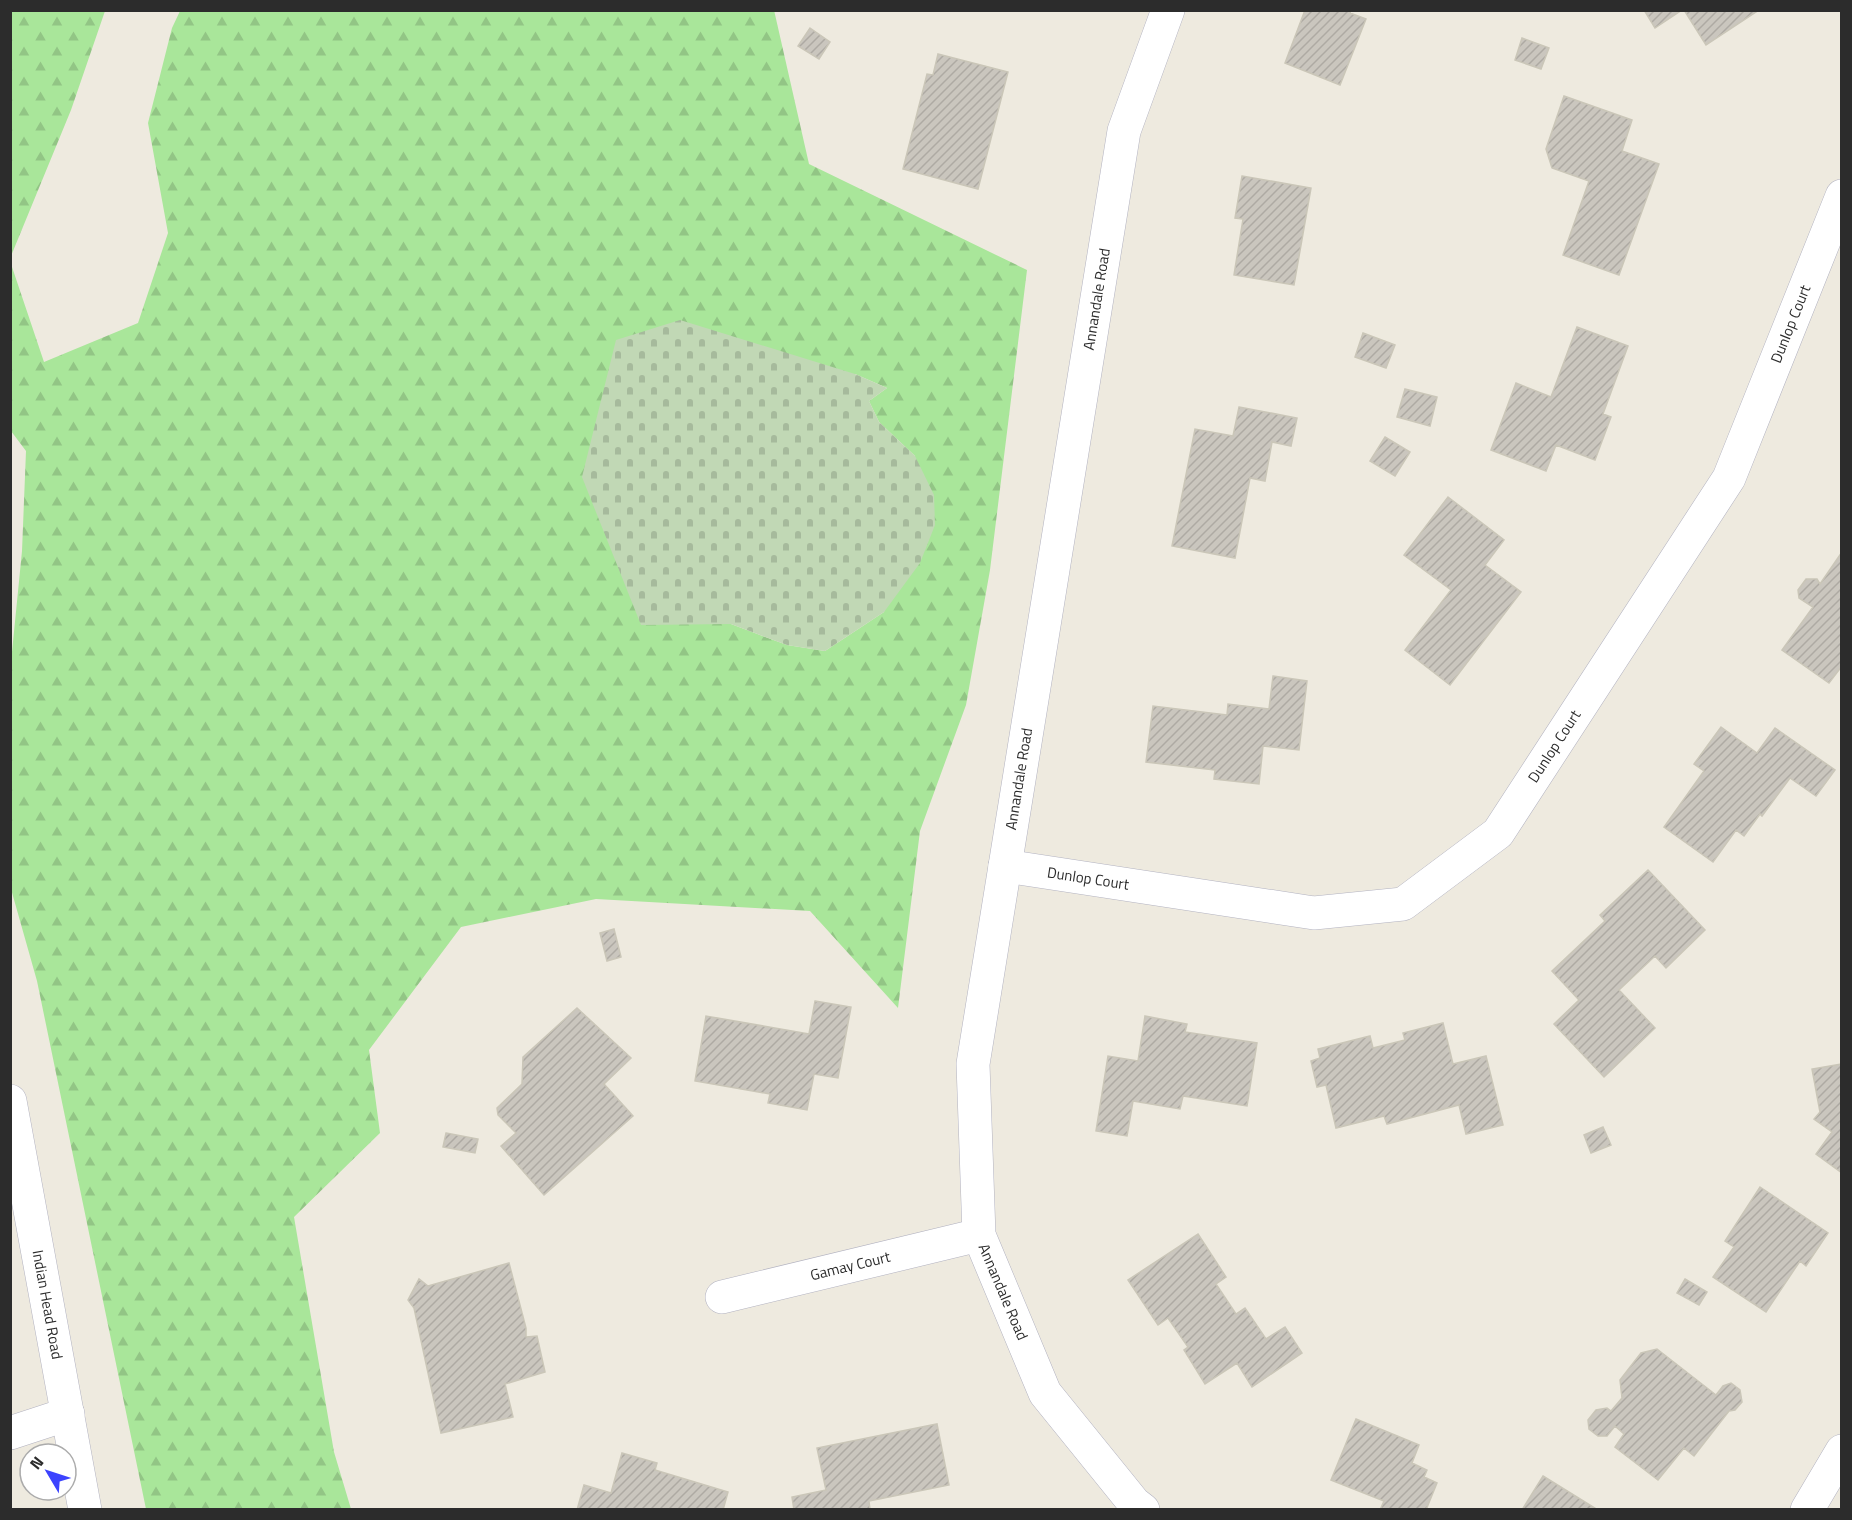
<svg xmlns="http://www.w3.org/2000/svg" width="1852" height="1520" font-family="'Titillium Web',sans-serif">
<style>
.forest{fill:url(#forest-firs);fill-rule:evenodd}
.cemetery{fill:url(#cemetery-stones)}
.building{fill:url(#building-hatch);stroke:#cac6b8;stroke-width:1.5}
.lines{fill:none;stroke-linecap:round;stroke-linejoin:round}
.street-casing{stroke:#b2b2c0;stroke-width:34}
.secondary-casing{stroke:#b2b2c0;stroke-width:34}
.street{stroke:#fff;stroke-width:33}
.secondary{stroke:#fff;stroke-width:33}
.labels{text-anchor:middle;stroke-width:4.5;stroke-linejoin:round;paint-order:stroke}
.street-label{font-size:15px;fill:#2c2c2c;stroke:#fff}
</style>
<defs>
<pattern id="forest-firs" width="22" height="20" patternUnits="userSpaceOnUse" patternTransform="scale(1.5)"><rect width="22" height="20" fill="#a9e69a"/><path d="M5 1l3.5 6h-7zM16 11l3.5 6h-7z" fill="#92c585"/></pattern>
<pattern id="cemetery-stones" width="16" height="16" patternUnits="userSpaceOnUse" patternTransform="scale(1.5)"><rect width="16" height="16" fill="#c1d8b5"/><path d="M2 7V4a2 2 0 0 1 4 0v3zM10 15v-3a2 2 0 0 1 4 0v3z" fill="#a6ba9c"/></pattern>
<pattern id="building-hatch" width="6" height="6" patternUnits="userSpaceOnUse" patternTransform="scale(1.5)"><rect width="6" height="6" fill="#cac6be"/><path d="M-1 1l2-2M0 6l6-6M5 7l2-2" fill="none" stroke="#aeaaa3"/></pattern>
</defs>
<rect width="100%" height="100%" fill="#eeeadf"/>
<!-- forest -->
<path class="forest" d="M11 10 105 11 71 110 11 256Z
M774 10 809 164 1027 270 990 570 966 705 920 831 898 1008 810 911 596 899 461 927 369 1050 380 1133 294 1217 334 1452 351 1509H146L37 981 11 889 10 672 22 551 26 451 11 431 10 261 44 362 138 323 168 233 148 123 172 28 180 11ZM855 374 887 388 869 401 879 422 915 456 884 612 825 651 787 645 731 624Z"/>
<!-- cemetery -->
<path class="cemetery" d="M680 320 855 374 887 388 869 401 879 422 915 456 934 495 935 525 920 563 884 612 825 651 787 645 731 624 641 625 582 477 616 340Z"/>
<!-- building -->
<path class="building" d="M1305 10H1351L1350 13 1366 19 1340 85 1285 63Z
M1644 10H1682L1655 28Z
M1684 10H1759L1706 45Z
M810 28 830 42 819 59 798 46Z
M1522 38 1549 48 1541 69 1515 60Z
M938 54 1008 72 978 189 903 169 927 74 933 75Z
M1564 96 1632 120 1622 151 1659 164 1619 275 1563 255 1589 181 1552 168 1546 149Z
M1242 176 1311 188 1294 285 1234 275 1243 219 1235 218Z
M1577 327 1628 346 1603 414 1611 417 1595 460 1556 445 1546 471 1491 450 1516 383 1551 397Z
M1363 333 1395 345 1386 368 1355 357Z
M1405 389 1437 397 1430 426 1397 417Z
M1239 407 1297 418 1291 446 1272 442 1265 481 1250 478 1235 558 1172 546 1195 429 1233 436Z
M1385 437 1410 452 1395 476 1370 461Z
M1448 497 1504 540 1485 565 1521 592 1450 685 1405 650 1451 590 1404 555Z
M1842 552V666L1829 683 1782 650 1813 607 1799 598 1798 590 1806 579H1817L1820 584Z
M1273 676 1307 681 1299 750 1263 746 1259 784 1214 779 1215 770 1146 762 1153 706 1227 715 1228 704 1269 709Z
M1721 727 1757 753 1775 728 1835 770 1816 796 1790 778 1762 816 1760 814 1744 836 1736 830 1713 862 1664 827 1704 771 1694 764Z
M1648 870 1705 930 1666 968 1655 956 1619 990 1655 1028 1604 1077 1554 1024 1579 1000 1552 971 1605 921 1600 915Z
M614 929 621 957 607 961 600 933Z
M815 1001 851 1007 838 1078 814 1074 807 1110 768 1103 770 1094 695 1081 706 1016 809 1034Z
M577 1008 631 1058 604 1084 633 1116 544 1195 501 1146 516 1133 498 1115 497 1108 522 1084 523 1057Z
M1145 1016 1187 1024 1185 1032 1257 1043 1247 1106 1183 1096 1180 1109 1133 1101 1127 1136 1096 1131 1108 1056 1138 1061Z
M1443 1023 1453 1064 1486 1056 1503 1125 1466 1134 1459 1105 1387 1124 1384 1116 1336 1128 1326 1085 1317 1087 1311 1061 1320 1058 1318 1049 1370 1036 1373 1048 1405 1040 1403 1033Z
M1842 1064V1173L1816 1154 1832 1132 1814 1119 1820 1112 1812 1069Z
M1603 1127 1611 1145 1591 1153 1584 1135Z
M446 1133 478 1139 475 1153 443 1147Z
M1760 1187 1828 1233 1806 1266 1800 1261 1766 1312 1713 1277 1734 1247 1725 1241Z
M1198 1234 1226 1277 1216 1284 1236 1314 1245 1308 1266 1339 1285 1327 1302 1353 1252 1387 1237 1363 1205 1384 1184 1350 1188 1347 1168 1318 1158 1325 1128 1280Z
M509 1263 526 1328V1337L537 1336 545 1372 505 1384 513 1417 441 1433 414 1308 408 1300 419 1279 428 1286Z
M1685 1279 1707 1292 1699 1305 1677 1293Z
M1657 1349 1716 1395 1723 1386 1731 1383 1740 1390 1742 1402 1735 1410 1729 1411 1694 1456 1684 1448 1658 1480 1615 1447 1624 1434 1615 1426 1607 1436H1598L1589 1429 1588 1420 1596 1410 1607 1408 1611 1411 1622 1398 1620 1380 1641 1353Z
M1356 1419 1419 1445 1412 1463 1427 1470 1424 1477 1437 1483 1426 1510H1380L1384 1501 1331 1480Z
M937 1424 949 1485 869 1501 870 1510H794L792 1497 826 1490 817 1448Z
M622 1453 657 1463 655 1470 728 1492 723 1510H577L584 1485 611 1493Z
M1543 1476 1598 1510H1522Z"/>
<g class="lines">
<defs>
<g id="street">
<path id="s1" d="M1005 866 1314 913 1403 904 1498 833 1729 478 1842 196"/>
<path id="s2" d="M722 1297 979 1235"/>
<path d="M10 1433 68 1414"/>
<path id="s3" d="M1143 1510 1134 1503 1045 1393 979 1235 973 1064 1124 131 1168 10"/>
</g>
<g id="secondary">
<path id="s4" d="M10 1101 85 1510"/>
<path d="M1807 1510 1842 1451"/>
</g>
</defs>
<!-- street casing -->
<use href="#street" class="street-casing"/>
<!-- secondary casing -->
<use href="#secondary" class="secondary-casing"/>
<!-- street -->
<use href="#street" class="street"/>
<!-- secondary -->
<use href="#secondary" class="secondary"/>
</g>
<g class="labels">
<!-- street labels -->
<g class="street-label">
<text dy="5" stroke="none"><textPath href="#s3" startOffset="1270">Annandale Road</textPath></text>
<text dy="5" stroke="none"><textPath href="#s1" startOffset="1110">Dunlop Court</textPath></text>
<text dy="5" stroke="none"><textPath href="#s1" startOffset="624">Dunlop Court</textPath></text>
<text dy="5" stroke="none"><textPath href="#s3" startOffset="784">Annandale Road</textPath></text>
<text dy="5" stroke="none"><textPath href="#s1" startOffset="84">Dunlop Court</textPath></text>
<text dy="5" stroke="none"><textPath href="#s2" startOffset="132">Gamay Court</textPath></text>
<text transform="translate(1003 1292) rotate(67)" y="5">Annandale Road</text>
<text dy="5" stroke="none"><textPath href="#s4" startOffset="207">Indian Head Road</textPath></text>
</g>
</g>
<!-- border -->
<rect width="1852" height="1520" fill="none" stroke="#2c2c2c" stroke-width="24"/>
<!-- north arrow -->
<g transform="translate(48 1472) rotate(309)"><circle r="28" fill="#ffffff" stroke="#ababab" stroke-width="1.5"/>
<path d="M0-4.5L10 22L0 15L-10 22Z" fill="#3c43fe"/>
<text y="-9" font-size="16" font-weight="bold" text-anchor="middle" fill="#2c2c2c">N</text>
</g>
</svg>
